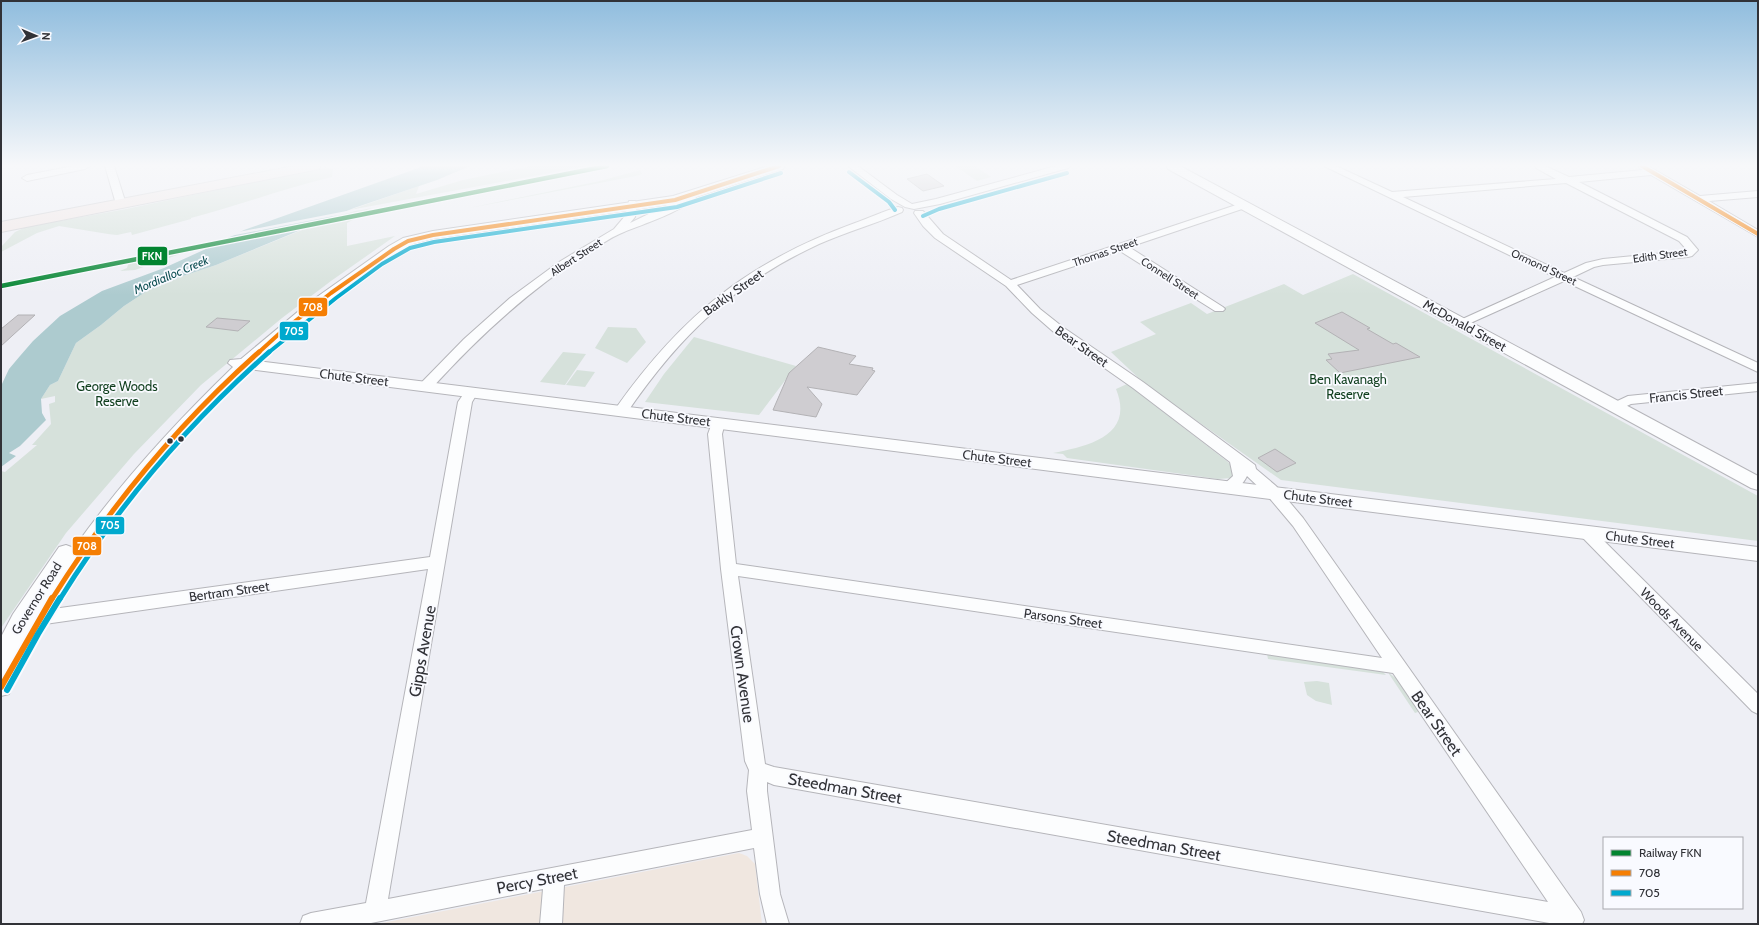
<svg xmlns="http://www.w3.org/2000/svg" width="1759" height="925" font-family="Cabin,sans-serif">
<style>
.commercial{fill:#f0e7e0}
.green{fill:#d6e1db}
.water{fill:#adcbcf}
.pier{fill:#eeeff5}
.building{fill:#cfcdd1;stroke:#b3b2b5}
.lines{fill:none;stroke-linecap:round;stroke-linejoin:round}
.minor-casing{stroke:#b5b5ba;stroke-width:2}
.tertiary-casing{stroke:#b5b5ba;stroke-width:2}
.trunk-casing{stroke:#cbcccf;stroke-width:2}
.minor{fill:#fcfdfe;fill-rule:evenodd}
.tertiary{fill:#fcfdfe;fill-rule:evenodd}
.trunk{fill:#f1e7e6;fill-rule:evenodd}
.bus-1-far2-casing{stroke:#f9faff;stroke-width:6}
.bus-1-far1-casing{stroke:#f9faff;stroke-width:8}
.bus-1-casing{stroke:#f9faff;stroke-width:10}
.bus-2-far2-casing{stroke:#f9faff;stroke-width:6}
.bus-2-far1-casing{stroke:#f9faff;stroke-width:8}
.bus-2-casing{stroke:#f9faff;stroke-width:10}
.bus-1-far2{stroke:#f57e03;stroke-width:4}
.bus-1-far1{stroke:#f57e03;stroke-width:5}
.bus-1{stroke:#f57e03;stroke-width:6}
.bus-2-far2{stroke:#00a9ce;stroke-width:4}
.bus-2-far1{stroke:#00a9ce;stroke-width:5}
.bus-2{stroke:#00a9ce;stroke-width:6}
.rail-1-casing{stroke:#f9faff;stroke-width:7}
.rail-1{stroke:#028430;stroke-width:4.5}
.bus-dot{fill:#313237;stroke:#f9faff;stroke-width:1.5}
.labels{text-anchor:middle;stroke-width:3.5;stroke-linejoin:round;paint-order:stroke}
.far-street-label{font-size:11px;fill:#313237;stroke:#f9faff}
.far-water-label{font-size:12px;font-style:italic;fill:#0e4f53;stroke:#f9faff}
.street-label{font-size:13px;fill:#313237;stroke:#f9faff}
.park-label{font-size:13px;fill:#0f3e1d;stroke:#f9faff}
.near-street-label{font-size:16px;fill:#313237;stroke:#f9faff}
.line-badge{stroke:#f9faff;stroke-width:1.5}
.badge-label{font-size:11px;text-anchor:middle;font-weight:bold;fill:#fff}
</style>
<rect width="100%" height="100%" fill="#eeeff5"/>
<!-- commercial -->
<path class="commercial" d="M739 853 747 856 755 864 762 924H377Z"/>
<!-- green -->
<path class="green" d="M531 166H587L350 210 419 186 416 194 463 180Z
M955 166H975L991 177 977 181Z
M326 167 333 169 332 177C284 188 238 206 191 218V219L132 235 131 232 117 235 108 234 59 226 37 233 1 252V247L15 232 26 227 126 209Z
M640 170 642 174 636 176 469 208 600 181Z
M372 208 357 214 358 217 347 223V246L395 236 331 281 282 318 201 385 134 454 66 533 1 628V471L5 472 37 445H32L51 424 49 404 55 402V396L41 399 50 385 58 381 76 343 101 325 124 306 147 291 180 277 216 265 312 226 323 224C331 213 359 211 372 208Z
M194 249 135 270 120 271 127 268 129 261Z
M1353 274 1758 496V541L1281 480 1146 385 1111 352 1156 334 1140 322 1191 303 1207 314 1284 284 1303 295Z
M608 327 636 328 646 342 627 363 595 348Z
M694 337 796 366 759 415 645 402 664 374Z
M563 352 586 354 565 385 540 382Z
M577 370 595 372 585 387 566 385Z
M1127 384 1228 462 1232 467 1234 473 1232 478 1218 479 1067 458 1063 454 1053 453C1088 446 1135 436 1116 389Z
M1267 654 1382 671 1386 675 1268 659Z
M1389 673 1397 679 1419 710 1418 712 1415 713 1389 674Z
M1317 681 1329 683 1332 705 1316 701 1307 695 1304 682Z"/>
<!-- water -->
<path class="water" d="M424 166H470L437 180 354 208 216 265 180 277 147 291 124 306 101 325 76 343 58 381 50 385 41 399 42 413 46 420 20 446 9 453 16 456 1 467V386L9 369 20 356 33 341 60 316 102 291 164 268 208 248 244 230Z"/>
<!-- pier -->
<path class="pier" d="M362 208 349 213 225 237 233 233Z
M334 219 323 224 206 247 215 243Z"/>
<!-- building -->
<path class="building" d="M927 174 944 186 923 191 907 179Z
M1342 312 1370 328 1367 329 1393 344 1396 343 1420 357 1340 373 1326 360 1332 359 1328 354 1359 350 1315 323Z
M18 315H35L1 346V329Z
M217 318 250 321 238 331 206 327Z
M818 347 856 356 849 364 873 368 872 370 875 371 857 395 807 387 822 404 816 417 773 410 789 373Z
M1275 449 1296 463 1277 472 1258 458Z"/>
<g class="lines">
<defs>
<path id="minor" d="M74 166H90L85 169 27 181 22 178 27 175Z
M105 166H114L126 204 124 206 121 207 116 204Z
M848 166H858L897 195 912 204 936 199 1056 166H1070L1068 168 940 204 914 209 905 207 891 199Z
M1324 166H1336L1392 192 1556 179 1536 168 1535 166H1545L1569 177 1643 170 1639 167 1640 166H1648L1700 196 1758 191V197L1709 201 1758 230V237L1651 175 1579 182 1687 237 1698 250 1692 256 1688 257 1603 265 1594 267 1573 277 1758 363V372L1564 281 1466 325H1458L1456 323 1458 321 1555 277ZM1566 183 1679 241 1687 250 1685 251 1603 259 1586 263 1564 273 1403 197Z
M692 193 697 196C686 210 641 225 624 232 613 236 602 244 592 250 531 288 479 336 431 389H421L420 386 421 383 464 339 510 298 559 262 614 229 625 216 629 201H635L637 203 635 217 630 223Z
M1245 202 1250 205 1248 207 1129 247 1223 307 1225 309 1223 311H1215L1120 251 1017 285 1040 309 1064 328 1143 382 1255 465 1256 469 1276 486 1303 518 1581 912 1584 920 1582 924H1555L774 785 767 782V791L780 894 789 924H767L760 894 754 848 564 885 562 924H540L543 889 366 924H300L303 916 311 913 366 903 428 569 31 626 25 624 23 619 25 614 31 612 430 557 458 402 467 389H477L478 392 472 402 388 899 752 830 747 791 749 770 745 761 721 569 708 434 713 420 718 419 723 420 725 423 722 434 736 564 1382 658 1293 526 1266 494 1247 476C1242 486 1234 494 1223 490L1221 487 1233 476 1230 462 1133 388 1056 334 1032 313 1006 286 935 238 923 226 914 213 915 211H923L943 234 1011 280ZM738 576 1393 673 1548 902 774 767 765 764Z
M898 207 902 208 903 210 902 212C875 224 846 232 819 244 733 284 679 336 626 414H616L614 411 616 408C682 315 748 262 855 223 869 218 884 211 898 207Z
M1758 383V391L1631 404 1616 411 1611 410 1609 407 1611 404 1628 396Z
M1586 527 1591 528 1758 694V714L1752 711 1581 536 1578 532 1581 528Z"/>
<path id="tertiary" d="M768 166H785L783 169 675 204 433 239 413 244 382 263 318 310 257 361 1758 547V561L249 369C184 432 125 500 76 575 51 613 30 653 9 694L1 696V637L13 614 59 547 66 545 74 548C121 482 175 423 233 367L228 363 230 360 241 359 307 304 389 246 403 238 433 231 673 196Z
M1166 166H1180L1758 476V490L1751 488 1168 169Z"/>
<path id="trunk" d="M294 166H321L319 169 314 170 1 232V222Z"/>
</defs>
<!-- minor casing -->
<use href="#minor" class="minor-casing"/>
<!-- tertiary casing -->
<use href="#tertiary" class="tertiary-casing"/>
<!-- trunk casing -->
<use href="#trunk" class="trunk-casing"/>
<!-- minor -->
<use href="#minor" class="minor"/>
<!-- tertiary -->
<use href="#tertiary" class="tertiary"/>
<!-- trunk -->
<use href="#trunk" class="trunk"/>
<defs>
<path id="bus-1-far2" d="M1642 166 1758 234
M258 353 280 333 331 293 394 249 408 241 433 235 675 200 779 166"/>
<path id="bus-1-far1" d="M52 599C109 508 178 424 259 352"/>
<path id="bus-1" d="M1 687 52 598"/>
<path id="bus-2-far2" d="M849 172 889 202 895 210
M923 216 939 209 1067 173
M268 353 336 298 382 264 410 248 434 242 677 207 781 173"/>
<path id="bus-2-far1" d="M60 599C117 507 188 424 269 352"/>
<path id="bus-2" d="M7 690 38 634 60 598"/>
</defs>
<!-- bus-1-far2 casing -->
<use href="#bus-1-far2" class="bus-1-far2-casing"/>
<!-- bus-1-far1 casing -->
<use href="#bus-1-far1" class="bus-1-far1-casing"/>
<!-- bus-1 casing -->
<use href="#bus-1" class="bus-1-casing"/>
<!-- bus-2-far2 casing -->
<use href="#bus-2-far2" class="bus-2-far2-casing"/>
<!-- bus-2-far1 casing -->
<use href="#bus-2-far1" class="bus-2-far1-casing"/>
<!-- bus-2 casing -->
<use href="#bus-2" class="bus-2-casing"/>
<!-- bus-1-far2 -->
<use href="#bus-1-far2" class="bus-1-far2"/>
<!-- bus-1-far1 -->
<use href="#bus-1-far1" class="bus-1-far1"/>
<!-- bus-1 -->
<use href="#bus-1" class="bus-1"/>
<!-- bus-2-far2 -->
<use href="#bus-2-far2" class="bus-2-far2"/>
<!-- bus-2-far1 -->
<use href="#bus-2-far1" class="bus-2-far1"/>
<!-- bus-2 -->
<use href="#bus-2" class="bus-2"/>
<defs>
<path id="rail-1" d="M1 286 607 166"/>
</defs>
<!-- rail-1 casing -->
<use href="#rail-1" class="rail-1-casing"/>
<!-- rail-1 -->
<use href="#rail-1" class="rail-1"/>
</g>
<!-- sky -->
<linearGradient id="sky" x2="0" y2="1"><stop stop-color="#90bdde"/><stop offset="0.56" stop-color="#f7f8fa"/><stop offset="1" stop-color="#f7f8fa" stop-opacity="0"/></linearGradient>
<rect width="1759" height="295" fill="url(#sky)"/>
<!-- markers -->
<g class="bus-dot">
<circle cx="181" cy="439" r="3.5"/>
<circle cx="170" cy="441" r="3.5"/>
</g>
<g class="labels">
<!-- far-street labels -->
<g class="far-street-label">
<text transform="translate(1105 252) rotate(-19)" y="4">Thomas Street</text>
<text transform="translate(1660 255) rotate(-8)" y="4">Edith Street</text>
<text transform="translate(576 257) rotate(-33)" y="4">Albert Street</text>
<text transform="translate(1544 267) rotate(25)" y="4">Ormond Street</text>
<text transform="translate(1170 278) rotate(33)" y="4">Connell Street</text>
</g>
<!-- far-water labels -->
<g class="far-water-label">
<text transform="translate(171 275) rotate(-23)" y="4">Mordialloc Creek</text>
</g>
<!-- street labels -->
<g class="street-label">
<text transform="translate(733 292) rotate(-35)" y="5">Barkly Street</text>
<text transform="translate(1465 325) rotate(29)" y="5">McDonald Street</text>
<text transform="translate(1082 346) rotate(35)" y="5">Bear Street</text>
<text transform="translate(354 377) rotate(7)" y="5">Chute Street</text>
<text transform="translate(1686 394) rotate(-6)" y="5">Francis Street</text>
<text transform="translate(676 417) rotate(7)" y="5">Chute Street</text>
<text transform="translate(997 458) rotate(7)" y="5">Chute Street</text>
<text transform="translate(1318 498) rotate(7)" y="5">Chute Street</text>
<text transform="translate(1640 539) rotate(7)" y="5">Chute Street</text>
<text transform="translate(229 591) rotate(-8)" y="5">Bertram Street</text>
<text transform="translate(36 598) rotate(-58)" y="5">Governor Road</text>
<text transform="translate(1063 618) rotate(8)" y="5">Parsons Street</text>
<text transform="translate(1672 619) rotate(45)" y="5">Woods Avenue</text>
</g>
<!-- park labels -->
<g class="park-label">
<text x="1348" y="384">Ben Kavanagh<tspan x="1348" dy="15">Reserve</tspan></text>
<text x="117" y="391">George Woods<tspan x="117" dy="15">Reserve</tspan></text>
</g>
<!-- near-street labels -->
<g class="near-street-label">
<text transform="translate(422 651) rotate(-80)" y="6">Gipps Avenue</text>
<text transform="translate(743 674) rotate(82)" y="6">Crown Avenue</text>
<text transform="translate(1437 723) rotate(55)" y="6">Bear Street</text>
<text transform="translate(845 788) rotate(10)" y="6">Steedman Street</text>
<text transform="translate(1164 845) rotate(10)" y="6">Steedman Street</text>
<text transform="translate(537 880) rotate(-11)" y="6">Percy Street</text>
</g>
</g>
<g class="line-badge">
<rect x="137" y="246" width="31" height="20" rx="4" fill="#028430"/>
<rect x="298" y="297" width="30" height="20" rx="4" fill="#f57e03"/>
<rect x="279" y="321" width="30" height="20" rx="4" fill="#00a9ce"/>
<rect x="95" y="516" width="30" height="19" rx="4" fill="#00a9ce"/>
<rect x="72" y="536" width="30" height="20" rx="4" fill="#f57e03"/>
</g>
<g class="badge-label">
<text x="152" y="260">FKN</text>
<text x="313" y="311">708</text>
<text x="294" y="335">705</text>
<text x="110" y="529">705</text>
<text x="87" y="550">708</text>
</g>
<!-- border -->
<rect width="1759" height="925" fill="none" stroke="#313237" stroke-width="4"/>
<!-- legend -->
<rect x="1603" y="837" width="140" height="72" fill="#f9faff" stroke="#a9aaaf"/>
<rect x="1611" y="850" width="20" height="6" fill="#028430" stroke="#a9aaaf"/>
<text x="1639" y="857" font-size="12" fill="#313237">Railway FKN</text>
<rect x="1611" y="870" width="20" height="6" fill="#f57e03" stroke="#a9aaaf"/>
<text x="1639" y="877" font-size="12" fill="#313237">708</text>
<rect x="1611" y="890" width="20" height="6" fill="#00a9ce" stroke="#a9aaaf"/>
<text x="1639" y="897" font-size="12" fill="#313237">705</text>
<!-- north arrow -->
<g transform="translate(36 36) rotate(92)" stroke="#f9faff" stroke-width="3" paint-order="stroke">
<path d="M0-3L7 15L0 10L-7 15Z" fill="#313237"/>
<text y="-6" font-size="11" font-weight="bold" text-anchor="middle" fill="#313237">N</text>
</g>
</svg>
